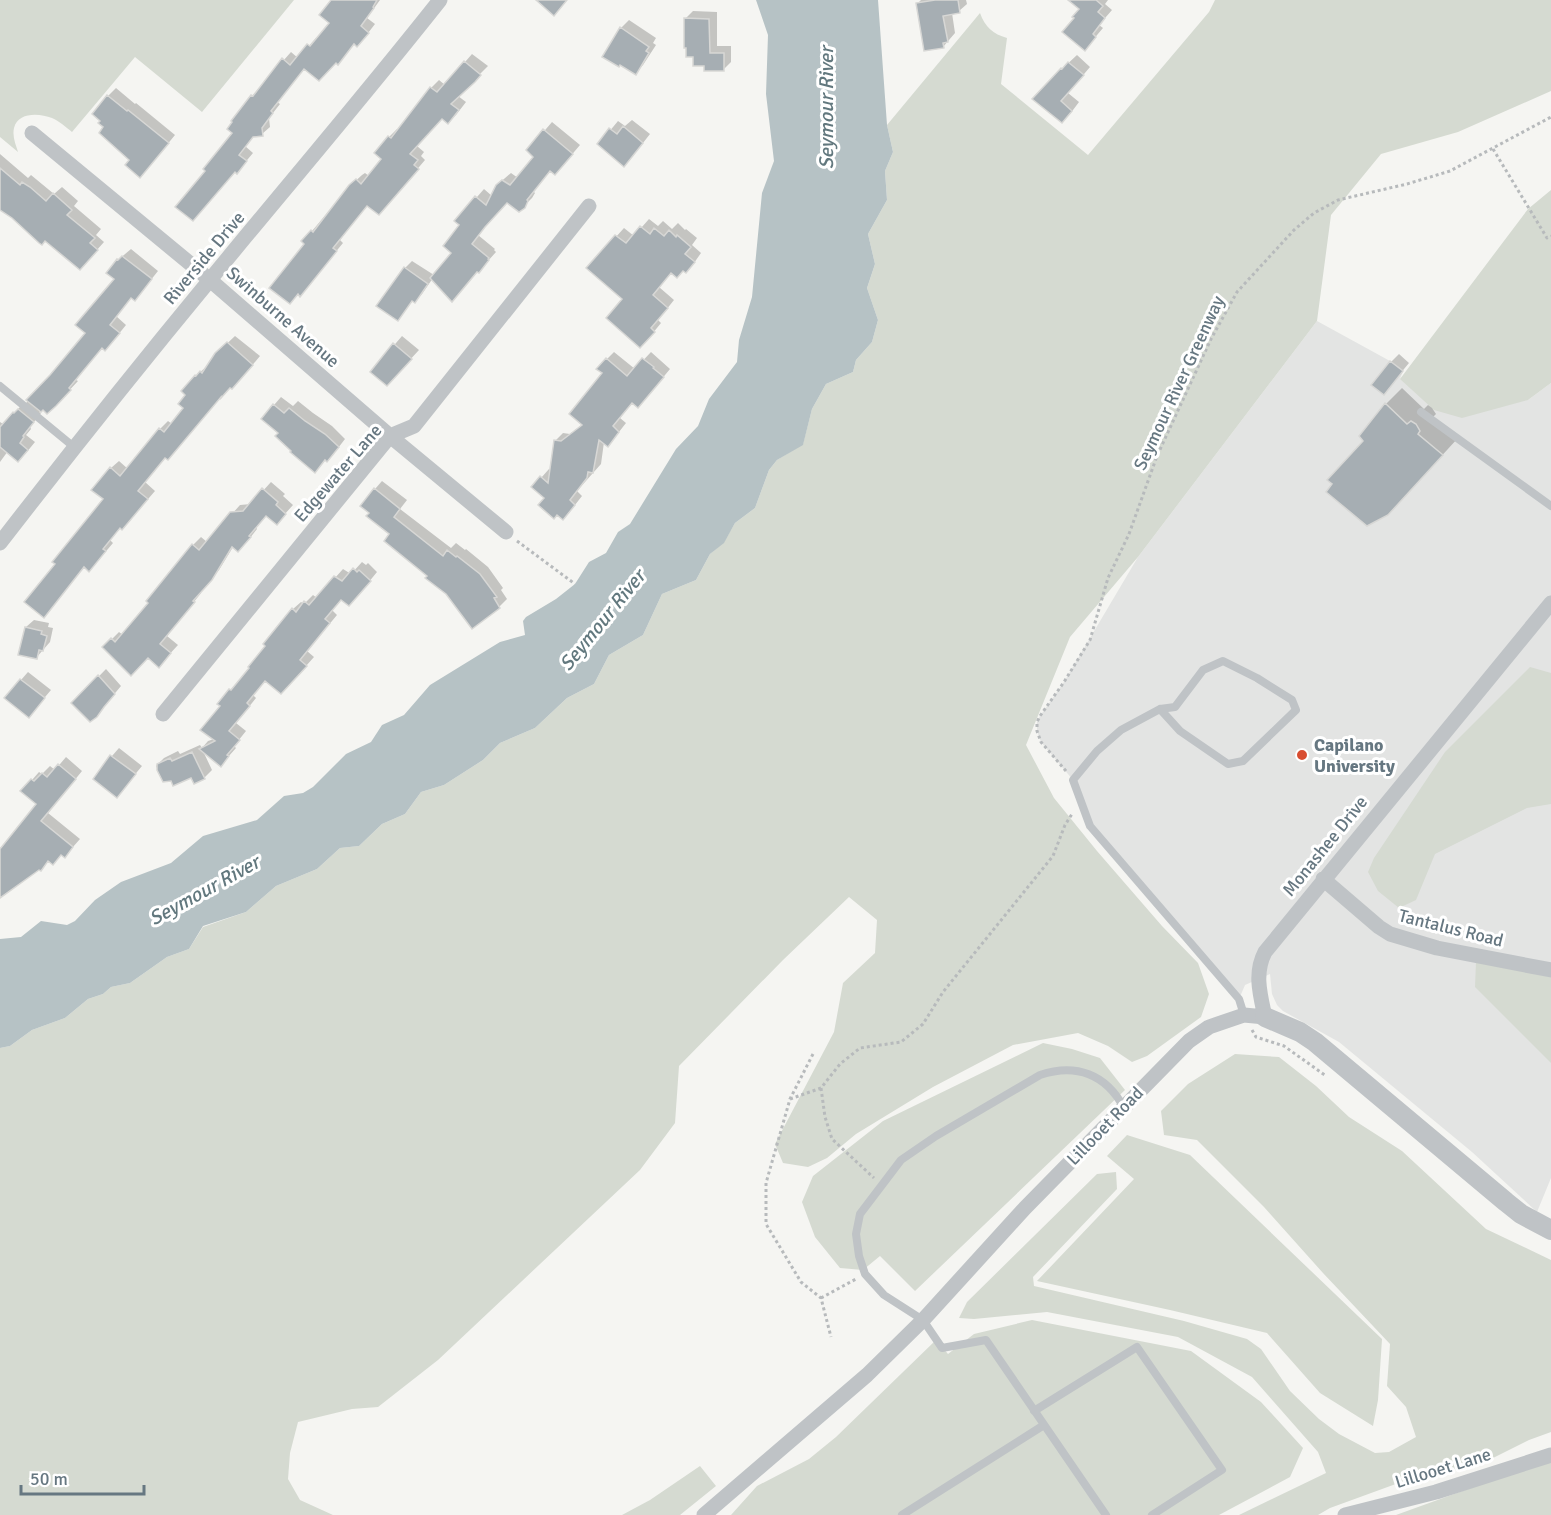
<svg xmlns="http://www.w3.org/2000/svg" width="1551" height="1515" font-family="Signika,sans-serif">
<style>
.built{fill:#e3e4e3}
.green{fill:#d5dad1}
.water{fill:#b6c2c5}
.shadow{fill:#0003}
.building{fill:#a6aeb3;stroke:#d7d7d5;stroke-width:1.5}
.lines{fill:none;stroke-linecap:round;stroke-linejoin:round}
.path{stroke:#b7babc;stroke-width:3;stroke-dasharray:3 3;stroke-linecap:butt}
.service{stroke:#bfc3c6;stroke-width:8}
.minor{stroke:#bfc3c6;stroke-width:15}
.tertiary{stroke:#bfc3c6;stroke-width:20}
.poi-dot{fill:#d84d30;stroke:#fff;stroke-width:2}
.labels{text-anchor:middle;stroke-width:6;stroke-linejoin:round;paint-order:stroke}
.street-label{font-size:18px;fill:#667781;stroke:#fff}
.poi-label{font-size:18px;font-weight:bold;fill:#667781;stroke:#fff;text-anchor:start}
.water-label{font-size:20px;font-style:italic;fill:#62787e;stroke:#fff}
</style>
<rect width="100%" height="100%" fill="#f5f5f2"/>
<!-- built -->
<path class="built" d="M1317 321 1390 361 1403 371 1400 379 1528 400 1551 383V1178L1537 1212 1472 1152 1339 1042 1283 1011 1277 1005 1272 994 1270 974 1245 985 1239 999 1090 826 1073 780 1041 742 1037 731V722L1040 716 1064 682 1138 557Z"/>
<!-- green -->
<path class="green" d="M0 0H294L202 112 135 57 72 132C66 127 59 121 52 118 39 113 18 112 14 128 12 137 16 145 18 152L0 137Z
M1215 0H1551V91L1458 132 1381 154 1331 215 1317 321 1138 557 1070 637 1026 745 1054 798 1097 851 1162 926 1198 963 1209 994 1201 1017 1147 1056 1132 1062 1108 1046 1078 1033 1013 1045 933 1087 856 1134 827 1158 808 1167 783 1163 775 1144 834 1032 843 983 875 953 877 920 849 897 783 960 679 1066 675 1123 640 1170 438 1360 378 1407 352 1409 298 1422 290 1453 288 1479 300 1500 333 1515H0V1048L10 1046 32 1030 65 1018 88 999 103 994 111 987 130 983 167 957 189 949 203 927 246 912 276 886 317 869 340 848 359 846 382 824 405 814 421 792 444 785 483 760 500 743 535 728 567 698 594 684 609 655 643 635 662 594 696 580 710 554 724 542 735 523 755 508 769 470 777 460 803 444 812 409 826 384 853 372 856 360 872 342 878 320 867 288 875 264 868 234 887 200 885 171 893 152 887 125 980 13C985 27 993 34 1007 38L1001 84 1088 155 1209 12Z
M1551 190V383L1528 400 1462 418 1434 410 1400 379 1528 209Z
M1530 667 1551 673V804L1527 808 1435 854 1416 900 1399 908 1378 891 1368 872 1374 858 1445 752Z
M1476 962 1551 977V1063L1475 987Z
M1043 1043 1072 1049 1100 1058 1125 1090 915 1291 880 1256 863 1270 840 1268 815 1237 802 1202 813 1176 883 1121Z
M1235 1054 1279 1057 1316 1086 1349 1117 1402 1151 1486 1229 1551 1260V1432L1529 1440 1475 1467 1415 1477 1330 1508 1318 1515H1239L1326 1473 1318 1452 1252 1377 1178 1337 1047 1312 974 1319 959 1318 967 1302 1097 1174 1116 1172 1117 1189 1033 1277 1034 1286 1184 1321 1247 1339 1261 1349 1290 1391 1319 1419 1339 1434 1375 1453 1389 1452 1416 1437 1406 1407 1387 1386 1390 1344 1323 1273 1264 1207 1197 1140 1164 1135 1161 1111 1188 1084Z
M1127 1135 1190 1155 1382 1339 1378 1400 1373 1426 1320 1393 1267 1333 1170 1310 1037 1281 1134 1179 1107 1156Z
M1032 1320 1191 1351 1261 1402 1303 1448 1290 1477 1219 1515H731L757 1486 809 1459 836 1437 936 1340 948 1354 974 1334Z
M1551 1459V1515H1396Z
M700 1466 716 1486 680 1515H622L650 1500Z"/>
<!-- water -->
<path class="water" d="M756 0H878L887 125 893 152 885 171 887 200 868 234 875 264 867 288 878 320 872 342 856 360 853 372 826 384 812 409 803 445 777 460 769 470 755 508 735 523 724 543 710 554 696 580 662 594 643 635 609 655 594 684 567 698 535 728 500 743 483 760 444 785 421 792 405 814 382 824 359 846 340 848 317 869 276 886 246 912 203 926 189 949 167 957 130 983 111 987 103 994 88 999 65 1018 32 1030 10 1046 0 1048V939L21 937 41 921 67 925 75 921 95 900 121 882 171 863 203 836 257 820 284 796 303 793 313 787 346 754 371 742 382 725 404 715 430 685 500 642 525 635 523 621 526 617 556 599 575 584 589 562 606 553 618 532 630 524 676 449 698 426 709 399 737 362 739 340 752 297 762 193 774 161 766 94 768 35Z"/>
<!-- shadow -->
<path class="shadow" d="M333 0H380L367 18 375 24 365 37 355 43 345 55 336 61 305 68 277 102 280 104 269 118 270 127 262 134 254 135 245 146 253 153 237 172 207 171 234 132 252 96 291 52 298 58 316 38 318 39 331 23Z
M921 0H966L967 4 959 11 952 13 955 33 943 47 918 3Z
M1084 0H1108L1105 4 1112 10 1099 25 1103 28 1092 41 1081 8Z
M693 11 717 12V46H731V62L723 70 705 65 685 19Z
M629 20 656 38 653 43 656 45 643 65 636 73 604 56 621 28Z
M472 54 488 66 458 96 466 102 456 115 448 122 442 118 417 146 424 152 421 156 425 160 386 206 367 205 340 240 343 243 300 295 306 244 312 231 350 186 362 175 365 173 369 176 383 159 376 153 389 137 397 129 398 130 431 88 439 80 445 85Z
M1077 55 1090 67 1068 93 1079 102 1070 114 1034 99 1062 69Z
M116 88 135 104 136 103 175 135 148 168 131 159 105 127 108 96Z
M632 120 650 134 632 157 599 144 618 121 625 126Z
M552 122 580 145 563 165 551 170 533 191 535 193 532 198 524 206 508 201 478 235 495 249 494 250 496 252 479 271 433 278 422 294 415 301 413 300 405 311 397 319 405 268 412 261 434 275 453 253 461 225 456 221 484 189 492 196 497 185 511 173 518 178 535 156 528 150Z
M0 154 28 178 31 175 54 194 62 187 78 201 74 206 101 229 96 235 104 242 88 260 45 239 0 207Z
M649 219 658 226 663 221 672 229 678 223 685 230 686 229 697 238 692 245 701 253 694 263 684 270 672 272 659 287 674 300 658 320 661 323 648 339 624 299 588 268 624 228 634 236Z
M131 249 158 271 142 291 132 296 116 316 126 325 113 341 102 346 76 380 78 381 64 396 44 408 39 412 41 413 30 427 31 429 26 435 35 442 26 453 18 460 8 451 0 462V422L3 424 22 405 23 406 29 400 52 376 87 333 116 279 118 260Z
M235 336 260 356 240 380 231 386 166 457 145 482 155 491 130 520 121 526 110 540 113 543 97 562 105 499 111 468 119 461 128 469 160 429 168 421 172 424 185 408 196 376 209 364 216 354Z
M402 336 419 350 395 376 372 371Z
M614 352 635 369 651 352 670 369 646 398 633 402 620 418 626 423 615 437 604 442 601 464 577 491 582 496 571 510 546 498 533 487 549 469 551 471 556 440 563 433 570 434 583 424 604 373 607 359Z
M1399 354 1409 363 1384 393 1391 362Z
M1402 388 1424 409 1428 405 1432 408 1436 414 1433 417 1458 438 1404 497 1365 441 1386 404Z
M281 397 293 406 298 401 313 413 332 426 345 439 335 452 326 459 315 471 293 451 280 432 274 405Z
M382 481 407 500 400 509 451 548 456 543 465 550 466 549 488 567 503 588 501 590 507 599 499 607 472 627 460 602 429 575 391 534 375 489Z
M271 482 285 494 283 496 293 505 284 515 266 514 256 527 257 529 246 543 233 547 219 570 200 592 201 593 167 636 178 645 166 658 148 656 104 647 119 632 123 635 150 603 193 545 201 537 207 542 240 505 251 504Z
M362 562 366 565 368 563 377 572 359 594 342 598 332 610 337 615 307 651 314 657 306 666 266 679 253 695 256 698 236 723 246 731 234 746 236 748 228 757 221 765 203 751 212 770 205 777 194 782 191 776 172 779 164 782 156 766 164 758 178 751 180 754 200 745 202 748 208 741 214 739 222 706 230 690 239 683 293 609 301 602 304 604 313 595 317 598 343 569 351 574Z
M34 620 49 623 48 627 53 628 50 642 36 658 26 627Z
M106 669 121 686 96 716 73 703Z
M28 672 51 690 29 716 21 680Z
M119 748 142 766 117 796 95 778 112 756Z
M66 757 82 771 48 813 80 839 65 856 62 854 49 860 41 869 39 868 0 896V848L6 844 38 803 32 780 39 772 42 774 50 766 55 770Z"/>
<!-- building -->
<path class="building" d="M331 0H377L373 7 374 8 361 26 369 33 357 47 354 44 338 65 336 63 319 81 304 69 271 111 273 113 262 128 263 136 253 137 239 155 247 161 237 174 235 172 193 221 175 207 205 171 203 169 232 133 227 129 232 122 231 121 251 95 253 96 282 58 290 65 307 44 310 46 329 23 319 15Z
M536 0H567L554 16Z
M935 0H958L960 13 943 16 948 42 943 43 944 48 924 51 916 3Z
M1068 0H1096L1103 6 1098 12 1105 18 1093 34 1096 37 1085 51 1062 32 1074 18 1072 17 1079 9Z
M684 18 709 19 710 53H724V71H704V66H693V57H686V48H684Z
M620 27 649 47 646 51 649 53 636 75 620 65 619 67 602 57Z
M464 61 481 75 475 82 451 104 459 110 448 124 442 119 410 154 418 160 414 165 419 169 379 215 367 206 333 248 337 251 300 297 298 294 290 304 269 288 304 244 301 241 311 230 313 232 349 185 356 179 361 184 381 159 374 153 388 136 391 138 430 87 437 92Z
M1068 62 1084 75 1061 101 1072 111 1062 123 1032 99 1061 68 1062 69Z
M107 95 127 111 128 110 169 143 140 178 125 165 129 160 99 133 103 127 98 123 100 121 92 114Z
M623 126 643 143 624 167 597 144 609 128 617 134Z
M543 129 573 154 555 175 550 171 527 200 528 201 525 208 519 212 507 203 485 227 472 244 489 258 488 259 489 260 479 273 477 272 452 302 430 278 451 253 443 246 459 225 454 221 475 196 486 205 496 185 502 180 510 185 533 157 526 150Z
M0 168 20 185 22 182 30 187 46 201 53 193 72 210 67 215 95 238 90 243 98 250 80 270 45 241 42 245 39 243 12 218 0 210Z
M640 226 650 234 654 228 664 236 669 230 676 237 677 235 691 247 685 254 695 262 686 273 683 271 677 278 671 273 653 295 668 308 651 328 655 332 640 348 606 318 622 299 586 268 615 235 626 243Z
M122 256 152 279 135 301 131 298 110 325 120 333 105 351 102 348 69 388 71 390 56 406 47 414 43 410 41 412 26 400 50 375 85 333 75 325 114 279 106 273 117 259 118 260Z
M404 267 428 284 415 303 412 301 398 321 376 306Z
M227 342 253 365 232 389 230 388 221 398V397L168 460 165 458 138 491 148 499 122 530 120 528 103 549 106 551 89 572 84 567 44 618 24 602 55 564 52 562 103 499 91 490 110 467 120 476 159 428 164 432 183 408 178 404 185 395 181 391 195 375 196 376 200 371 202 373 215 353Z
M393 343 412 359 387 386 370 372Z
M606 358 627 376 642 358 654 367 653 368 664 377 638 408 632 403 613 426 619 432 608 447 599 440 593 473 588 472 587 478 570 500 575 505 563 520 557 515 554 519 538 505 544 498 531 487 540 476 548 483 554 440 561 441 582 425 569 414 602 373 596 369Z
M1390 361 1403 371 1384 395 1371 385Z
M1385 403 1407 424 1411 421 1416 424 1420 431 1418 434 1443 455 1388 515 1367 526 1326 492 1332 484 1327 480 1363 441 1359 436Z
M273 404 284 413 289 408 305 421 325 434 339 447 327 462 325 460 315 473 290 452 291 451 275 436 278 433 261 419Z
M18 409 34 422 23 436 24 437 20 443 28 450 18 462 0 447V427L13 412 14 413Z
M262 488 278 502 276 505 286 514 277 525 266 516 249 536 251 537 238 552 232 547 212 580 193 601 195 602 160 644 171 653 159 668 148 658 131 676 102 647 111 638 115 642 148 603 146 601 192 544 199 550 230 512 243 511Z
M374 488 400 509 394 517 443 556 447 550 456 557 457 556 480 574 497 597 494 598 500 608 472 629 446 594 425 578 427 576 384 541 389 534 366 516 369 513 360 506Z
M353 568 357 572 359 570 371 581 349 606 341 600 325 619 330 623 300 660 307 666 281 694 265 681 247 703 250 706 229 731 240 740 227 755 229 756 221 767 199 749 215 741 200 730 220 706 217 704 229 689 231 690 249 668 248 667 265 646 263 644 292 608 296 612 304 601 309 605 334 576 342 581Z
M25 627 42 631 41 634 47 636 43 651 39 650 37 659 18 655Z
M98 675 115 694 104 707 97 717 90 722 71 703Z
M20 679 45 698 29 718 4 698Z
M192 752 205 779 194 784 191 778 173 786 171 781 163 782 157 770V764L170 758 172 761Z
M110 755 136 774 117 798 93 779Z
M58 764 76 779 41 821 73 847 65 858 61 855 53 865 48 861 41 871 39 870 0 898V849L36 804 20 791 31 779 34 781 42 773 47 777Z"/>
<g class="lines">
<!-- path -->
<path class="path" d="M1493 149 1547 238 1551 236
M517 541 575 584
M1066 771 1041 742 1037 731V722L1040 716 1064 682 1090 640 1108 578 1129 534 1157 456 1211 339 1237 292 1294 230 1314 213 1338 200 1407 184 1450 171 1551 117
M1252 1030 1256 1037 1284 1046 1326 1076
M813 1054 790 1099 766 1183V1224L801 1282 821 1298 831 1337
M821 1088 825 1117 832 1139 874 1178
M790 1099 821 1088 840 1064 860 1048 901 1042 923 1024 943 992 1053 856 1065 825 1072 814
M821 1298 856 1279"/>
<!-- service -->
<path class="service" d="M0 386 74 447
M1421 412 1551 506
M1160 709 1180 731 1228 764 1243 761 1296 710 1292 700 1257 678 1223 661 1203 670 1175 707 1160 709 1121 730 1097 751 1073 780 1090 826 1239 999 1244 1015
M1034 1411 1137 1347 1222 1470 1152 1515
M902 1515 1044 1425
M1106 1515 986 1340 942 1348 923 1320 884 1295 865 1274 859 1256 856 1234 860 1214 901 1160 936 1136 1040 1075C1076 1063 1106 1074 1124 1108"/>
<!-- minor -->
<path class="minor" d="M32 133 210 280 390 436 506 532
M0 543C68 455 138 367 209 281 286 187 365 95 440 0
M163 714 390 436 414 426 589 206
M1323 879 1379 927 1390 934 1437 948 1551 970
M704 1515 867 1375 923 1320 1025 1208 1189 1041 1209 1027 1244 1015 1265 1017C1260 994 1254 973 1265 952L1551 603
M1345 1515 1436 1492 1551 1455"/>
<!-- tertiary -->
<path class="tertiary" d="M1265 1017 1300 1032 1315 1042 1506 1202 1521 1214 1551 1230"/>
</g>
<!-- markers -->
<circle class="poi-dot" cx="1302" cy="755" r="6"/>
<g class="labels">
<!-- street labels -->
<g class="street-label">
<text transform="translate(204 258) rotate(-50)" y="6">Riverside Drive</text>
<text transform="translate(283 317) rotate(41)" y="6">Swinburne Avenue</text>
<text transform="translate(1179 383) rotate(-65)" y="6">Seymour River Greenway</text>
<text transform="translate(338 473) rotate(-49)" y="6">Edgewater Lane</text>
<text transform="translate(1325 846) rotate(-51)" y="6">Monashee Drive</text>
<text transform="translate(1451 928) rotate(14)" y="6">Tantalus Road</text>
<text transform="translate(1105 1126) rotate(-46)" y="6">Lillooet Road</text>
<text transform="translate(1443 1468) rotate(-17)" y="6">Lillooet Lane</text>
</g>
<!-- poi labels -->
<g class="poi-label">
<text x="1314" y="751">Capilano<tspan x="1314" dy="21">University</tspan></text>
</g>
<!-- water labels -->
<g class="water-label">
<text transform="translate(826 108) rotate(-90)" y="7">Seymour River</text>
<text transform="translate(602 620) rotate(-51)" y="7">Seymour River</text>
<text transform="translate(204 890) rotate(-29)" y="7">Seymour River</text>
</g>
</g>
<!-- scale -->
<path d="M21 1485v9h123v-9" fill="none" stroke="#667781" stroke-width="3"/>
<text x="30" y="1485" font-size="18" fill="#667781" stroke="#ffffff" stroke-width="4.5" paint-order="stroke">50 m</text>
</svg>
